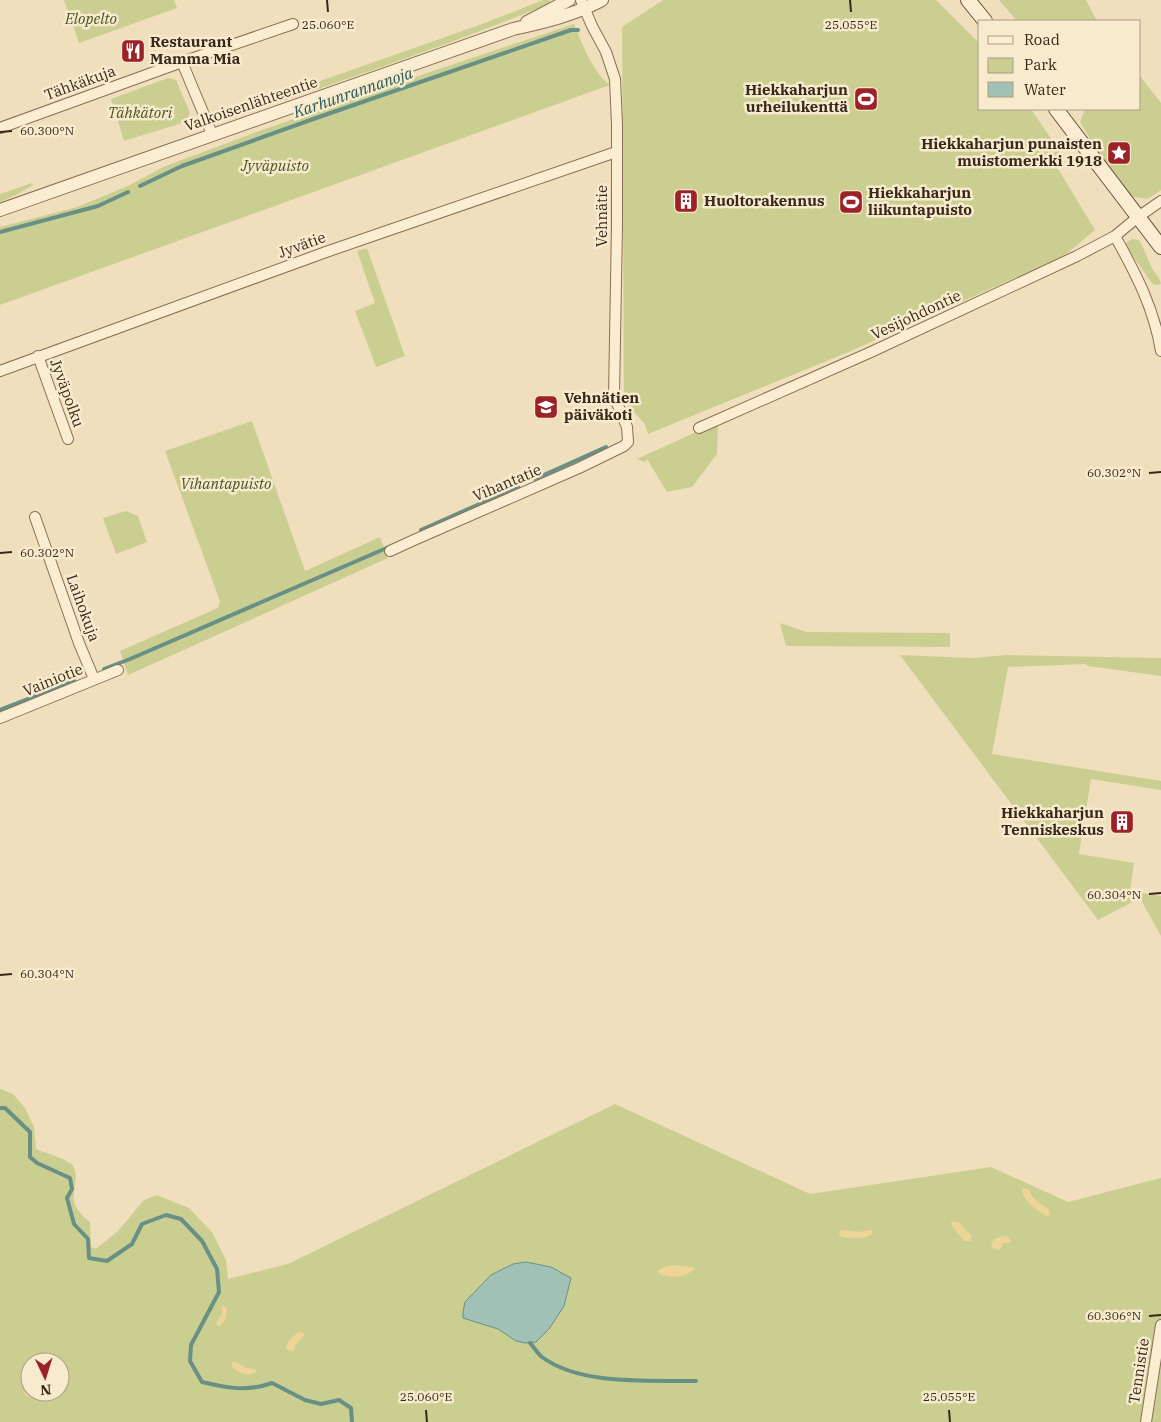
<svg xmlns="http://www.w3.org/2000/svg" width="1161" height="1422" font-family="'IBM Plex Serif',serif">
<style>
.green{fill:#cacf91;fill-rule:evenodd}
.sand{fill:#efd498}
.water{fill:#a1c1b7;stroke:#689084}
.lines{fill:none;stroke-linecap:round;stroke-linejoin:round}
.stream{stroke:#689084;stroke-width:4}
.minor-casing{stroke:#896f55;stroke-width:12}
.tertiary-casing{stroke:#896f55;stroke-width:14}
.secondary-casing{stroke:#6b5039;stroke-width:16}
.minor{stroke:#fbedd1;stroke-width:10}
.tertiary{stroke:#fbedd1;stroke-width:12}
.secondary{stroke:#fbedd1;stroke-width:14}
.ticks{fill:none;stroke:#38281b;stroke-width:2}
.labels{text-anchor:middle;stroke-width:5;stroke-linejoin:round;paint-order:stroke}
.park-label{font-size:15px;font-style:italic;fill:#4a5520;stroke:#f7eacd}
.poi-label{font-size:15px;font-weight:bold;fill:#38281b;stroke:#f7eacd;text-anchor:start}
.street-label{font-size:15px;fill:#38281b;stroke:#f7eacd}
.water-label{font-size:16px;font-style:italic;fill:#295954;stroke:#f7eacd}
.ticks-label{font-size:12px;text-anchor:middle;fill:#38281b;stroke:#f7eacd;stroke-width:5;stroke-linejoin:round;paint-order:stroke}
</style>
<rect width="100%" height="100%" fill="#f0dfbd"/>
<!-- green -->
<path class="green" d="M64 0H174L177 8 79 43Z
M543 0H549L551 3C446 46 339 82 232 118L222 119 218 117 485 23Z
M663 0H936L980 44V109H1031L1062 155 1054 162 1095 230 1064 256 851 351 648 434 644 423 624 401 622 27Z
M999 0H1086L1097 21H1017Z
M574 24C581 42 594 74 610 85L0 305V227L77 207 128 186 163 167 262 130 427 73Z
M1140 76 1161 103V190L1148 199 1134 197 1129 194 1102 159 1080 122 1085 109H1140Z
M168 78 176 80 190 113 187 119 182 123 124 141 111 99Z
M32 183 33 185 18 194 0 202V194Z
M1132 239 1139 240C1144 249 1147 257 1151 266 1154 273 1160 277 1161 284L1155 285 1151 282 1128 249 1126 243Z
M367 248 405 356 376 367 355 311 375 303 357 251Z
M252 421 305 571 380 537 388 558 128 675 120 651 218 608 220 601 165 451Z
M718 422 717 454 692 487 667 492 647 459 645 462 637 459Z
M126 511 138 516 147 542 116 554 103 518Z
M780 623 807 632 950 633V647L786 646Z
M900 655 972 658 1006 655 1161 658V676L1088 666 1085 664 1008 667 992 754 1161 781V790L1091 779 1079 854 1134 863 1130 891 1161 896V936L1140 898 1098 920Z
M0 1089 13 1094 25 1108 34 1127 36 1149C47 1154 61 1156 71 1164 82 1174 70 1190 75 1205 78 1212 85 1218 90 1222L91 1247 96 1249 118 1231 144 1200 157 1195 189 1208 212 1232 226 1260 228 1279 288 1264 615 1104 810 1194 991 1167 1068 1202 1161 1178V1422H0ZM30 1362H60V1392H30Z"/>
<!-- sand -->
<path class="sand" d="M1024 1188 1029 1190C1033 1199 1039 1204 1048 1208L1050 1215 1046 1216C1037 1210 1022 1200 1022 1190Z
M954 1221 959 1223 972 1236 971 1241H964L952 1226 951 1222Z
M842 1230 859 1232 872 1230 873 1233C866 1240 849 1239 840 1236L839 1232Z
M1003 1236H1007L1011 1241 1009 1243H1003L1000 1250 994 1249 991 1246 994 1239Z
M672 1265 693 1267 695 1269C687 1277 667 1280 657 1272L662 1268Z
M222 1306 227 1308C227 1315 225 1324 218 1327L216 1323 222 1314Z
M299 1332 304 1333 305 1335 296 1344 294 1351 287 1350 286 1347C289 1339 293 1336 299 1332Z
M234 1361 246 1368 256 1369 257 1371C248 1377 240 1374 232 1367V1362Z
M30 1386V1392L42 1393 33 1397 26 1396 24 1392Z"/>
<!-- water -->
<path class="water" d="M526 1262 551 1267 571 1278 564 1306 549 1329 536 1342 525 1343 516 1341 498 1329 463 1318V1312L465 1302 491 1275 513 1264Z"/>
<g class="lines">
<!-- stream -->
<path class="stream" d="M140 186 182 166 319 117 571 30H578
M0 232 98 206 128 192
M535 479 606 447
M421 530 518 487
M104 669 130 659 389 547
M0 710 74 681
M0 1108H5L30 1132V1157L37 1163 70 1178 72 1189 67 1198 74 1224 88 1239 89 1258 107 1261 132 1244 142 1224 166 1215 181 1219 202 1241 217 1269 219 1292 191 1345 190 1361 202 1382C227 1388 247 1392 272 1383L305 1400 321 1404 339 1400 351 1408 352 1422
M530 1343C534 1347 537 1353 542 1357 581 1386 650 1380 696 1381"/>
<defs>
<path id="minor" d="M182 62 293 24
M0 128 182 62 212 134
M1115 236C1136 274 1154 308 1161 351
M38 356 68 439
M0 371 326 252 616 152
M699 428 871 352 1077 256 1115 236 1138 217 1161 201
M35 517 79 643 94 679
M390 551 414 540 579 468 624 446 628 442 627 427 614 396 617 225V125L615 79 606 52 592 26 581 0
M0 718 118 670
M1146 1422 1161 1325"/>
<path id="tertiary" d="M527 22 569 0
M0 210 513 29C545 22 574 15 602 0"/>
<path id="secondary" d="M968 0 985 21
M1056 109 1161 247"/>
</defs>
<!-- minor casing -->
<use href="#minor" class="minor-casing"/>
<!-- tertiary casing -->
<use href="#tertiary" class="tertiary-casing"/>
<!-- secondary casing -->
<use href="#secondary" class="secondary-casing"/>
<!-- minor -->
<use href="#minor" class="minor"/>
<!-- tertiary -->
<use href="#tertiary" class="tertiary"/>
<!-- secondary -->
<use href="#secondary" class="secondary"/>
</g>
<!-- ticks -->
<path class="ticks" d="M327 0 328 12M850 0 851 12M0 132 12 131M1149 473 1161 472M0 553 12 552M1149 894 1161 893M0 975 12 974M1149 1316 1161 1315M426 1410 427 1422M949 1410 950 1422"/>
<!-- icons -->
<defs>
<symbol id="restaurant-square" viewBox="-11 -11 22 22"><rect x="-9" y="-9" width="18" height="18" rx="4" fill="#9c2227" stroke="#f7eacd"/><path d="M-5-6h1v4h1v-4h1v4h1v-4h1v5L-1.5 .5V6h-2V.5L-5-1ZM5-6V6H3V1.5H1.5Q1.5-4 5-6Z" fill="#fff"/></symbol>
<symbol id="stadium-square" viewBox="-11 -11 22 22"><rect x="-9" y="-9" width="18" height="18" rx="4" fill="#9c2227" stroke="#f7eacd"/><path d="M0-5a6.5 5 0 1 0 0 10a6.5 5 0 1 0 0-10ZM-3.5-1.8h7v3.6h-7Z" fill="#fff"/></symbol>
<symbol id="sight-square" viewBox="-11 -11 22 22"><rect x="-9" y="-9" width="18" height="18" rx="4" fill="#9c2227" stroke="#f7eacd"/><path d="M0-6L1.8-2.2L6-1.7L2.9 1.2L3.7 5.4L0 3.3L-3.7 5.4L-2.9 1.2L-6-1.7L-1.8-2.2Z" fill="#fff"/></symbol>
<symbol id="building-square" viewBox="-11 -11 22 22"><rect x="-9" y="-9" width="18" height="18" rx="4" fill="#9c2227" stroke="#f7eacd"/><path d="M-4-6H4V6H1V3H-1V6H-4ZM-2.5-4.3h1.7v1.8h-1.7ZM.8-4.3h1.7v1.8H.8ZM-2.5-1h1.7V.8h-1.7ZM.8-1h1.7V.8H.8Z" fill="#fff"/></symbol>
<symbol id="school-square" viewBox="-11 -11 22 22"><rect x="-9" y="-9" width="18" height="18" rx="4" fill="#9c2227" stroke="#f7eacd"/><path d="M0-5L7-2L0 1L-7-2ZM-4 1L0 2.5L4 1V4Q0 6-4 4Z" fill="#fff"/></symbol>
</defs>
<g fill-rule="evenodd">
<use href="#restaurant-square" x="119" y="37" width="28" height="28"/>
<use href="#stadium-square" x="852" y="85" width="28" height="28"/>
<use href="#sight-square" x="1105" y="139" width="28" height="28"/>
<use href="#building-square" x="672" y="187" width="28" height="28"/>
<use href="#stadium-square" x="837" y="188" width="28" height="28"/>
<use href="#school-square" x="532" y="393" width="28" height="28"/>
<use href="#building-square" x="1108" y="808" width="28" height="28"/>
</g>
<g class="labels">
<!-- park labels -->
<g class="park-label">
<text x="91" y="24">Elopelto</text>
<text x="140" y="118">Tähkätori</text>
<text x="275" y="171">Jyväpuisto</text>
<text x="226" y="489">Vihantapuisto</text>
</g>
<!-- poi labels -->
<g class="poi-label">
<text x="150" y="47">Restaurant<tspan x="150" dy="17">Mamma Mia</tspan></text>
<text x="848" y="95" text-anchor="end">Hiekkaharjun<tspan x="848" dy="17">urheilukenttä</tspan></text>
<text x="1102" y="149" text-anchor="end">Hiekkaharjun punaisten<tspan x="1102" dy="17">muistomerkki 1918</tspan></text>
<text x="868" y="198">Hiekkaharjun<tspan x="868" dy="17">liikuntapuisto</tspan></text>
<text x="704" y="206">Huoltorakennus</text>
<text x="564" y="403">Vehnätien<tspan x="564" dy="17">päiväkoti</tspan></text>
<text x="1104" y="818" text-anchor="end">Hiekkaharjun<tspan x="1104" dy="17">Tenniskeskus</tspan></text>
</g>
<!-- street labels -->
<g class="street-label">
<text transform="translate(80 83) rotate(-20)" y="5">Tähkäkuja</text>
<text transform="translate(251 104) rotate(-19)" y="5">Valkoisenlähteentie</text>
<text transform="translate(602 216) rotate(-90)" y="5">Vehnätie</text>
<text transform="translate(302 245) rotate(-20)" y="5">Jyvätie</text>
<text transform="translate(916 315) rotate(-25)" y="5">Vesijohdontie</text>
<text transform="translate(67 393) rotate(70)" y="5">Jyväpolku</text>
<text transform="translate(507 483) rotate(-23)" y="5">Vihantatie</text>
<text transform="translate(83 608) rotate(70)" y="5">Laihokuja</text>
<text transform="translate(53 680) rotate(-22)" y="5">Vainiotie</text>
<text transform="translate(1139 1371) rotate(-81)" y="5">Tennistie</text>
</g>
<!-- water labels -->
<g class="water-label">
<text transform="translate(353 92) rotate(-19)" y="6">Karhunrannanoja</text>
</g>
</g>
<g class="ticks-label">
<text x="328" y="29">25.060°E</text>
<text x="851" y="29">25.055°E</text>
<text x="47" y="135">60.300°N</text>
<text x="1114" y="477">60.302°N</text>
<text x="47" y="557">60.302°N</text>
<text x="1114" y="899">60.304°N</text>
<text x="47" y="978">60.304°N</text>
<text x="1114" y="1320">60.306°N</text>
<text x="426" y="1401">25.060°E</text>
<text x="949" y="1401">25.055°E</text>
</g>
<!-- legend -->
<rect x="978" y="20" width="162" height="90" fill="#f7eacd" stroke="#ab9c86"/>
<rect x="988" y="36" width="25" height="8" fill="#fbedd1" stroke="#ab9c86"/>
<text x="1024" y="45" font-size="15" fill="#38281b">Road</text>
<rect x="988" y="58" width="25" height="15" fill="#cacf91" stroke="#ab9c86"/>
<text x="1024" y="70" font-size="15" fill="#38281b">Park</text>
<rect x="988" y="82" width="25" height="15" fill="#a1c1b7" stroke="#ab9c86"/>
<text x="1024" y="95" font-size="15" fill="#38281b">Water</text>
<!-- north arrow -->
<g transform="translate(45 1377) rotate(176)"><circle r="24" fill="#f7eacd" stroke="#ab9c86"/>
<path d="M0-4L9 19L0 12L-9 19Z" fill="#9c2227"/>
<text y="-8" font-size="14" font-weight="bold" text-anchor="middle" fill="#38281b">N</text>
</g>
</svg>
